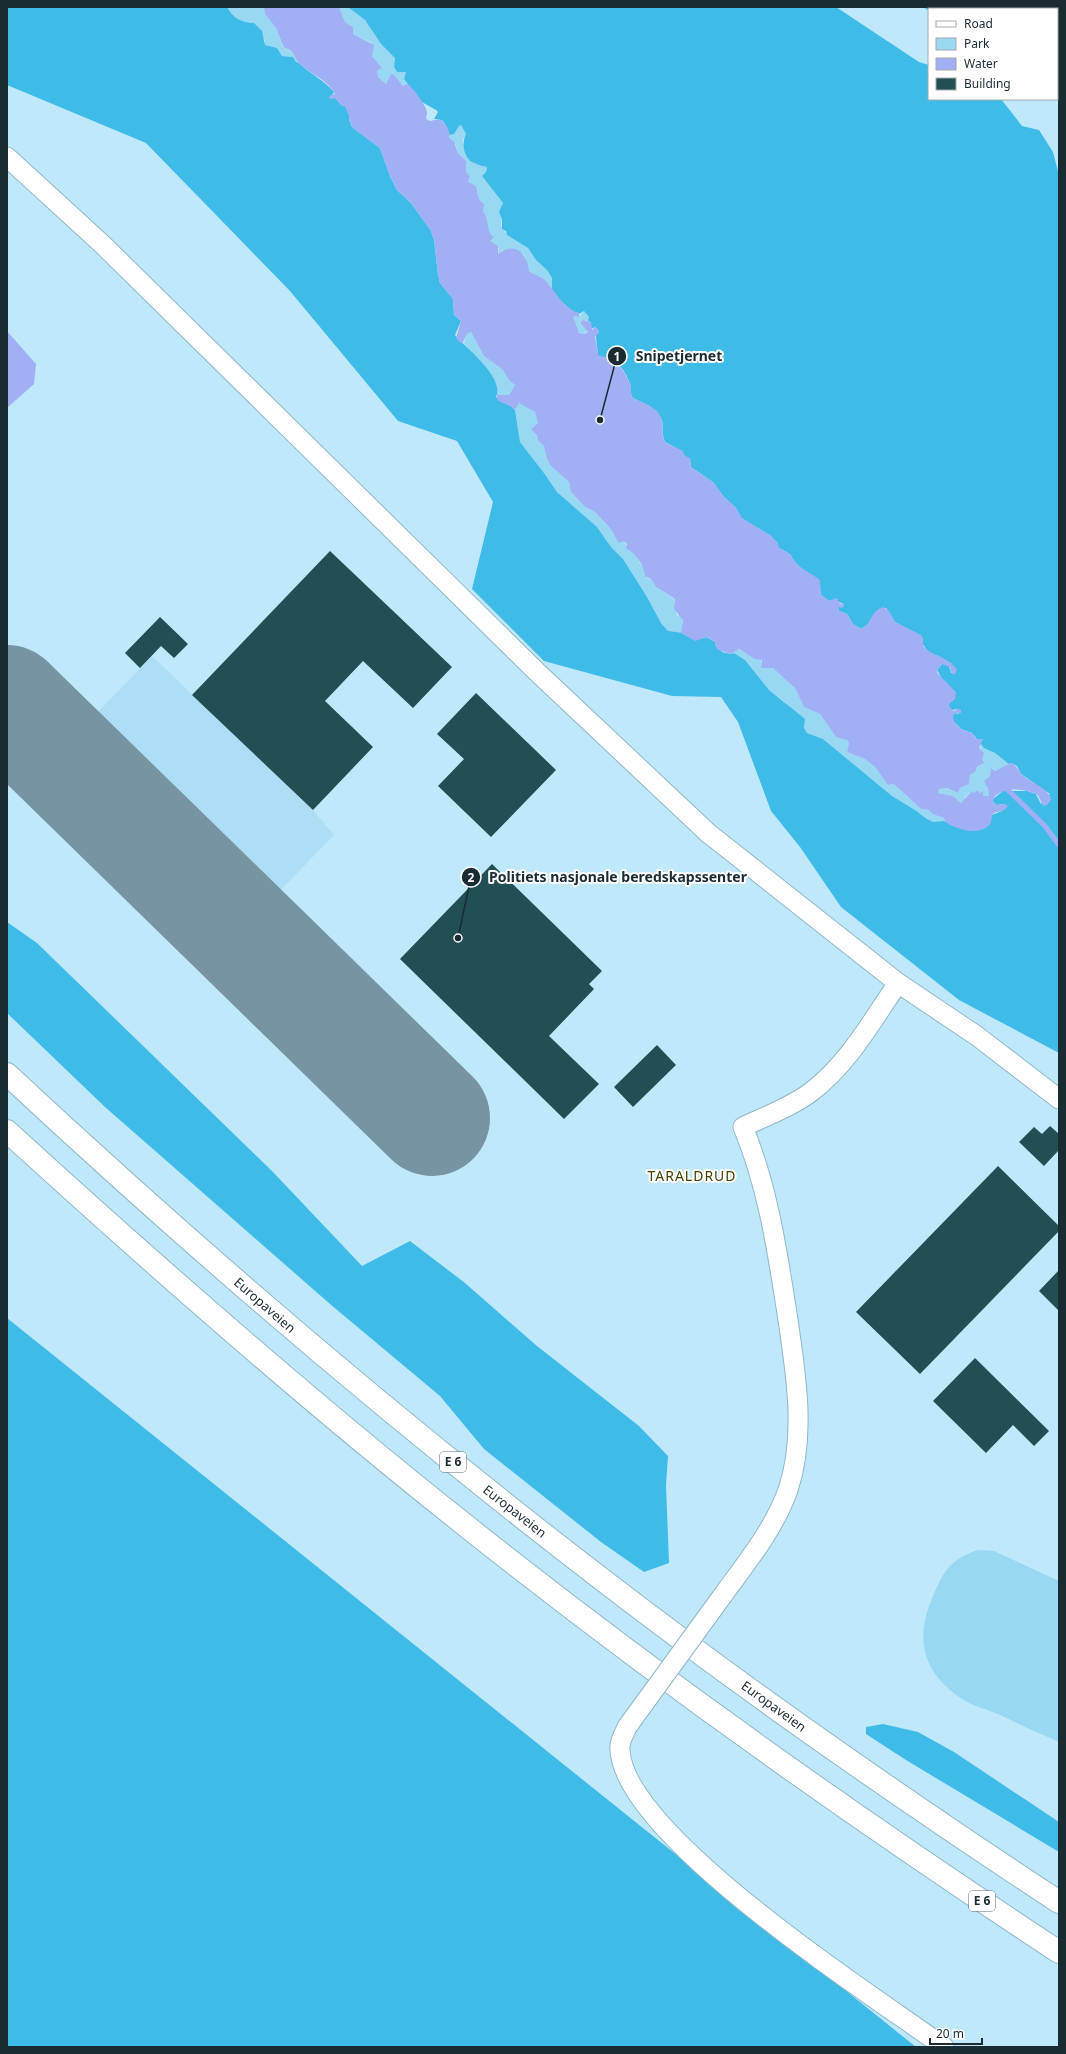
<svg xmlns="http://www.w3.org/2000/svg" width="1066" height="2054" font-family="'Noto Sans',sans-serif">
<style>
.built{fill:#addef5}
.green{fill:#98d8f3}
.forest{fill:#3fbbe8}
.water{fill:#a1b0f5}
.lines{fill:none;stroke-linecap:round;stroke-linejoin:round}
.stream{stroke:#a1b0f5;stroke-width:5}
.runway{stroke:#7694a1;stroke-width:116}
.building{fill:#224f53}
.street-casing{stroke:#8fb7c8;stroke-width:21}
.highway-casing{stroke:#8fb7c8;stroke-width:24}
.street{stroke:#fff;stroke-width:19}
.highway{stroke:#fff;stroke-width:22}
.street-bridge-casing{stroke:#8fb7c8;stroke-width:21;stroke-linecap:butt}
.street-bridge{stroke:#fff;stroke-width:19}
.labels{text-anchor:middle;stroke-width:4;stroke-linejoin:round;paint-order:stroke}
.shield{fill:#fff;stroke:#5f6b70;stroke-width:1}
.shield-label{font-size:12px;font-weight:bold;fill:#1b2b32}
.street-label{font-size:13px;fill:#1b2b32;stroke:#fff}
.neighbourhood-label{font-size:14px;letter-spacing:1px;fill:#434200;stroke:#fff}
.leader{fill:none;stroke:#1b2b32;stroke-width:1.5}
.callout-dot{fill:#1b2b32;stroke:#fff;stroke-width:1.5}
.mark-label{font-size:12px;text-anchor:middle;font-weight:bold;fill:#fff}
.callout-label{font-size:14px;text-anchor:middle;font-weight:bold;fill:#1b2b32;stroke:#fff;stroke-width:4;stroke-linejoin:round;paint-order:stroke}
</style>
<rect width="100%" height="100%" fill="#bfe9fb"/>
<!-- built -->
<path class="built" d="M152 656 313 810 334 835 274 897 92 718Z"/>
<!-- green -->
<path class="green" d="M227 7H264L265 14 276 28 283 47 294 53 299 63 296 62 293 57 282 56 277 48 265 45V40L254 23C242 23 233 18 227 7Z
M339 7H348L365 20 381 44 395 58 394 67 397 72H406L404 79 407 84 404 86 391 74 386 84 377 76V71L382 68 372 56V43L353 34V27L345 22Z
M461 125 466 134 462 141 473 163 487 167 486 172 482 176 503 203 501 226 507 234 528 248 536 260 547 270 552 278V289L545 280 529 271 524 254 502 250 498 255 499 248 490 241 493 236C485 230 489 218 483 211V203L479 199 477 189 468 182 470 178 466 172V161L458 153 456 145 449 139 450 135 454 134 459 126Z
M584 311 589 317 588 321 586 320 579 323 588 331 582 334 577 331 573 316 579 317Z
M471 332 484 356 503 370 515 385 509 395H497C499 373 477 359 464 343L467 334Z
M519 403C529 405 539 413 538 423L531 429 544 446 547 459 550 465 569 482 571 492 585 507 595 512 609 527 613 535 624 541 629 550 636 555 640 564 643 566 647 578 651 579 656 587 675 600 674 602 677 616 680 615 683 620 681 633 668 631 661 623 647 597 623 559 611 547 597 527 557 492 544 473 520 442 515 410Z
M737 649 761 660V668H773L786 679 795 688 804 707 820 714 836 737 847 740 849 743 847 752 865 759 875 767 888 785 892 784 895 785 921 809 929 810 932 814 944 818V821L933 822 927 819 915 810 892 796 823 739 807 733 785 702 769 690 745 660 734 653Z
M981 744 984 748 995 753 1009 764 995 771 993 768 990 776 986 780 990 796H983V791L980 793 977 790 974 793 971 792 965 797V801L961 803 953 796 938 793 939 789 946 788 958 793 960 788 969 783 970 775 984 761 982 760 984 753 980 751Z
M978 1550 994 1551 1059 1581V1742C1039 1733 1018 1724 998 1714 986 1709 969 1705 959 1697 924 1672 915 1641 931 1601 942 1574 949 1559 978 1550Z"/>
<!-- forest -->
<path class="forest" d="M7 7H227C233 18 242 23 254 23L262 31 265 45 277 48 282 56 293 57 296 62 299 63C310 74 324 80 334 92L330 99 335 97 341 105 345 106 350 116 349 119 352 127 380 148 390 176 397 190 411 203 431 231 434 240 438 274 440 283 453 299 454 315 461 321 455 335C466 348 505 377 496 397 503 402 510 404 515 410L520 442 544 473 557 492 597 527 611 547 623 559 647 597 661 623 668 631C673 632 679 632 682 633 692 638 695 641 707 637L715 642 722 652 731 654 734 653 745 660 769 690 805 719 804 728 807 733 823 739 892 796 915 810 927 819 933 822 944 821 972 830 986 827 992 815 1002 811 1005 804 997 805 993 802V799L1003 791H1027L1036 794 1041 804 1050 794 1021 774 1017 766 1011 763 1009 764 995 753 984 748 972 733 961 729 953 721V715L955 713 959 714 957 709 952 710 948 705 951 701 947 683 942 679 937 670 942 664C948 664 950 666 951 673L956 672 939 656 933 655 927 650 914 632 895 622 886 608 879 609 868 624 861 629 853 624 847 614 839 611 838 607H843L844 604 833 600 829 601 821 595 817 578C806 573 795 565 790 554L779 548 771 536 741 518 736 508 723 496 714 483 691 467 690 459 685 456 680 450 665 442C661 433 664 428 662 421 658 406 642 404 632 397 630 392 632 388 630 384 624 367 616 359 598 356L595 327 591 329V322L588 321 589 317 584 311 579 314 572 311 558 298 552 289V278L547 270 536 260 528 248 507 235 506 231 502 229V219L499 212 503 203 482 176 486 172 487 167C483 166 478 165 474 163 464 159 461 143 466 134L461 125 459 126 454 134 450 135C444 127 448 119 434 119L438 112 436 110 420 101 404 79 406 72H397L394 67 395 58 381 44 365 20 348 7H836L919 62 929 65V99H1001L1022 126 1039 130 1053 152 1059 175V1053L959 1000 841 907 800 847 771 811 738 722 721 697 672 696 544 661 472 589 493 502 457 441 398 421 290 291 146 143 7 85Z
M923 7H1059V44L1057 43V9H929V11Z
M7 922 37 943 272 1171 362 1266 410 1241 465 1283 537 1346 639 1426 668 1456 666 1485 669 1563 644 1572 601 1542 484 1449 440 1396 330 1304 105 1107 7 1013Z
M7 1318 916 2047H7Z
M883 1724 918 1732 954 1752 1059 1822V1852L906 1760 866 1734V1727Z"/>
<!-- water -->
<path class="water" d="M264 7H339L345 22 353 27V34L374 45 372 56 382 68 377 71 378 77 386 84 391 74 394 75 403 86 407 84C412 86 428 108 427 113 427 115 426 117 426 119L430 121 439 119C446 123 451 131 449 138L454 142 458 153 466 161V172L470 177 468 182 476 186 479 199 484 204 483 211C489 218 486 232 494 237L490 241 498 246V254C515 241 527 253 529 271 533 274 542 277 545 280 555 291 564 309 579 313V317L573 316 579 333 584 334 588 332 580 323 583 320 591 322 592 330 595 327 598 329 599 333 595 336 598 355C616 360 623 367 630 384 632 388 630 392 632 397 642 404 660 406 662 422 664 430 660 434 666 443L683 451 685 456 690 458 691 467 714 483 724 497 736 508 742 518 771 536 778 543 779 548 790 554C797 569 809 571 820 580L821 595 829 601 837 598 840 604H844L842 608 838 607 839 611 847 614 853 624 861 629 868 624C872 616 874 611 883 607L889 611 895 622 921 635 923 638V646C934 658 949 656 957 670L955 674H952L950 667 942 664 937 670V673L956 692 955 699 948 705 953 711 959 709 961 710V713H955L953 715C953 727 963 730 972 733L976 739H983L979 748 984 753 982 760 985 762 977 767 975 772 970 775 969 784 960 788 958 793 947 788 939 789 938 793 953 796 961 803 972 791 974 793 977 790 980 793 983 791V796H989L988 788 984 781 990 776 991 768 995 771 1011 763C1017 766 1018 770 1022 775 1030 782 1050 789 1051 800L1047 805 1043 806 1038 795C1025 788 1006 787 995 796L993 802 997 805 1005 804 1008 806C1005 811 1000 811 994 813 990 816 993 820 990 824 980 837 956 829 945 822L944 818 932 814 929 810 921 809 895 785 892 784 888 785 875 767 865 759 847 752 849 743 847 740 836 737 820 714 804 707 795 688 773 668H761L762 660 755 659 739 649 731 654 718 650 715 645V642L708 637 695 641 681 633 683 620 674 609 675 599 656 587 651 579 645 576C645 566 633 550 626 549L627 544 624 541 619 543 609 527 595 512 585 507 571 492 569 482 550 465 547 459 544 446 538 440 537 436 531 429 538 423 535 412 519 403 515 410C509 403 502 405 497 399V395H509L515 385 509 380 503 370 484 356 471 332 467 334 462 344 456 338 461 321 454 315 453 299 440 283 438 274 434 240 431 231 411 203 397 190 388 171 380 148 353 128 349 119V116L345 106 341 105 335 98 330 99 329 96 335 94C328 80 312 75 301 65 293 58 297 51 284 48L276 28 265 14Z
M7 331 36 364 34 384 7 408Z"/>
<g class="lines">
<!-- stream -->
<path class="stream" d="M1008 790 1045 826 1059 845"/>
<!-- runway -->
<path class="runway" d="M7 703 432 1118"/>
</g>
<!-- building -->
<path class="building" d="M330 551 452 667 413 708 363 661 325 701 373 747 313 810 192 695Z
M160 617 188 644 174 658 161 646 140 668 125 653Z
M476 693 556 770 491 837 438 786 464 759 437 734Z
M492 864 602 971 589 984 594 989 549 1036 599 1084 564 1119 400 959Z
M657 1045 676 1065 633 1107 614 1087Z
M1050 1126 1059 1134V1150L1044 1166 1019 1142 1034 1127 1042 1134Z
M998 1166 1059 1226V1231L920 1374 856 1312Z
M1059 1270V1311L1039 1291Z
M975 1358 1049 1431 1034 1446 1013 1425 986 1453 933 1401Z"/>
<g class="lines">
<defs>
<path id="street" d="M7 157 102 244 537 672 708 833 898 983 977 1036 1059 1099
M723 1595C747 1562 774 1529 788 1490 807 1433 795 1370 787 1313 777 1250 768 1187 743 1127 766 1116 791 1107 811 1092 848 1064 872 1021 898 983
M627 1727C624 1734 619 1742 620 1750 624 1836 874 1996 944 2047"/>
<path id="highway" d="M7 1074C199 1253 399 1424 608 1584 754 1696 905 1801 1059 1902
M7 1131C156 1267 307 1400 465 1525 656 1677 855 1818 1059 1952"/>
</defs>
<!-- street casing -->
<use href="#street" class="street-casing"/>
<!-- highway casing -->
<use href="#highway" class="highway-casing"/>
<!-- street -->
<use href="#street" class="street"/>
<!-- highway -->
<use href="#highway" class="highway"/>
<defs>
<path id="street-bridge" d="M627 1727 723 1595"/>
</defs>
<!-- street-bridge casing -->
<use href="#street-bridge" class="street-bridge-casing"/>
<!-- street-bridge -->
<use href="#street-bridge" class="street-bridge"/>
</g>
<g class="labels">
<!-- shield labels -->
<g class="shield">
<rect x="440" y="1452" width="26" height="20" rx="3"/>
<rect x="969" y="1891" width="26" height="20" rx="3"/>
</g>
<g class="shield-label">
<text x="453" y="1466">E 6</text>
<text x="982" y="1905">E 6</text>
</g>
<!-- street labels -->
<g class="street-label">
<text transform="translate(265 1305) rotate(41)" y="5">Europaveien</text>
<text transform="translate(515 1511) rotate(38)" y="5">Europaveien</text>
<text transform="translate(774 1706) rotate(36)" y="5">Europaveien</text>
</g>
<!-- neighbourhood labels -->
<g class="neighbourhood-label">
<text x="692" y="1181">TARALDRUD</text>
</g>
</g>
<!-- callouts -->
<path class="leader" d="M600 420L617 356M458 938L471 877"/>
<g class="callout-dot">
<circle cx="600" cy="420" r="4"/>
<circle cx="458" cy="938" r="4"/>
<circle cx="617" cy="356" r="10"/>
<circle cx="471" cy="877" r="10"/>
</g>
<g class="mark-label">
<text x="617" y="361">1</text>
<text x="471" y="882">2</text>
</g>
<g class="callout-label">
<text x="679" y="361">Snipetjernet</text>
<text x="618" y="882">Politiets nasjonale beredskapssenter</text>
</g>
<!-- border -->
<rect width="1066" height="2054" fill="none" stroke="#1b2b32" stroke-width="16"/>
<!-- legend -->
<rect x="928" y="8" width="130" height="92" fill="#ffffff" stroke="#a4aaad"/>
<rect x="936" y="21" width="20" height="6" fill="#ffffff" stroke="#a4aaad"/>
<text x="964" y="28" font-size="12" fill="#1b2b32">Road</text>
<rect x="936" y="38" width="20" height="12" fill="#98d8f3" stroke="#a4aaad"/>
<text x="964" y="48" font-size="12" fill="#1b2b32">Park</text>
<rect x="936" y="58" width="20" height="12" fill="#a1b0f5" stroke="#a4aaad"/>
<text x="964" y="68" font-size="12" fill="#1b2b32">Water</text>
<rect x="936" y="78" width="20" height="12" fill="#224f53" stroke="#a4aaad"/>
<text x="964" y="88" font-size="12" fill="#1b2b32">Building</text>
<!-- scale -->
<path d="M930 2038v6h52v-6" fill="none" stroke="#1b2b32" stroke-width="2"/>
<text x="936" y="2038" font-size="12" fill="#1b2b32" stroke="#ffffff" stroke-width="3" paint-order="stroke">20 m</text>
</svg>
